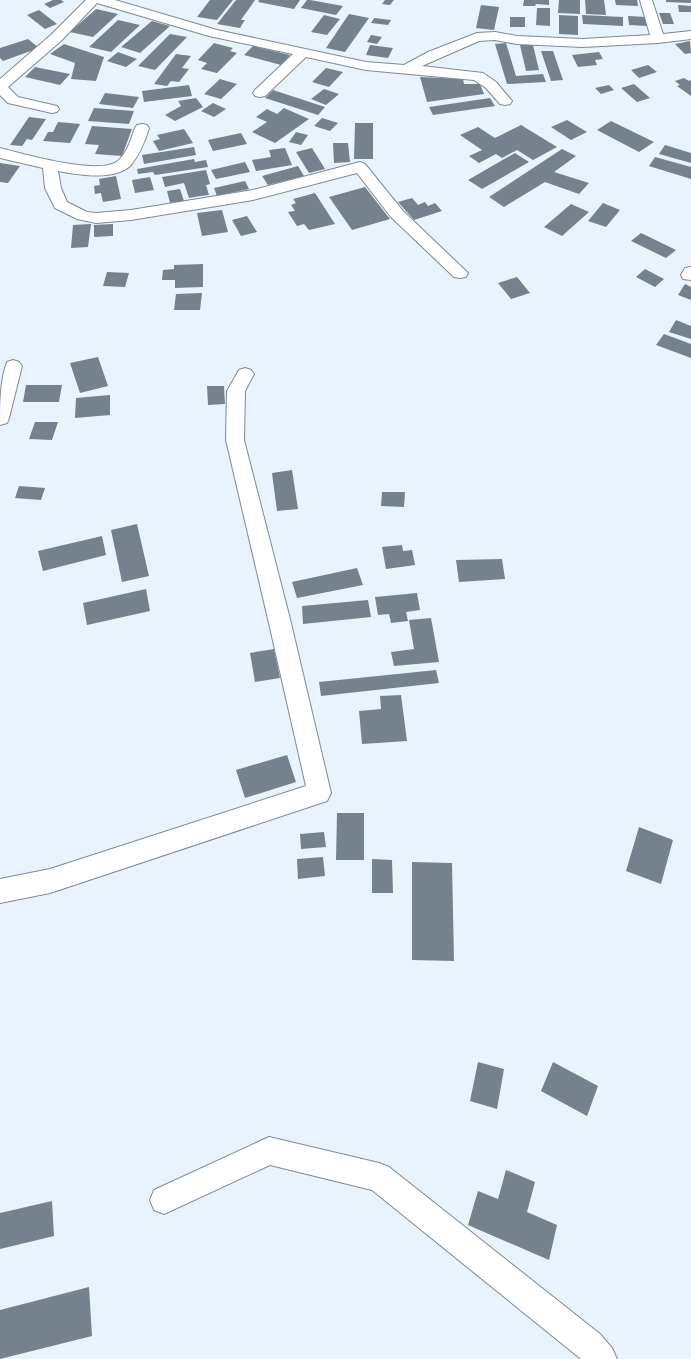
<svg xmlns="http://www.w3.org/2000/svg" width="691" height="1359" font-family="'Public Sans',sans-serif">
<style>
.building{fill:#75818b}
.lines{fill:none;stroke-linecap:round;stroke-linejoin:round}
.minor-casing{stroke:#7d8a94;stroke-width:2}
.minor{fill:#fff;fill-rule:evenodd}
</style>
<rect width="100%" height="100%" fill="#e8f3fd"/>
<!-- building -->
<path class="building" d="M53 0H61L64 2 50 8 44 4Z
M210 0H233L217 20 197 17Z
M236 0H255L241 20H245L240 28 217 24Z
M259 0H300L294 9 258 2Z
M307 0H310L343 6 336 15 301 8Z
M385 0H394L390 5 382 4Z
M524 0H549V5L536 4 535 6H523Z
M559 0H580V14L558 13Z
M585 0H604L606 15 586 14Z
M615 0H637L638 6 616 5Z
M666 0H691V3L666 2Z
M481 5 499 7 494 30 476 28Z
M678 5 691 6V12H679Z
M537 8H550V26L536 25Z
M96 9 118 14 93 37 70 32Z
M39 10 57 24 45 29 27 15Z
M659 13H670L674 24H663Z
M349 14 369 18 345 52 326 48Z
M324 15 340 19 327 35 311 32Z
M559 15 578 16V35L559 34Z
M582 15 623 17V26L583 24Z
M628 16 646 17 648 26 629 25Z
M510 17H525V27H510Z
M374 18 391 20 388 25 371 23Z
M118 20 140 25 111 52 89 47Z
M152 21 170 26 140 53 121 47Z
M170 34 187 37 155 70 138 66Z
M371 35 382 37 377 44 367 42Z
M28 39 39 48 3 61 0 58V48Z
M690 41 691 53 685 54 675 44Z
M214 43 233 48 230 51 237 53 217 73 201 69 207 63 198 60Z
M506 43 516 76 543 74 546 82 507 84 495 44Z
M64 44 104 57 96 81 71 79 75 63 50 54Z
M370 45 393 48 388 58 366 55Z
M520 45H533L539 70 526 71Z
M253 46 290 55 281 65 244 55Z
M541 51H553L563 80 551 81Z
M118 52 137 59 126 67 107 61Z
M599 52 603 59 595 60 597 65 578 67 572 55Z
M176 54 191 56 182 68 189 69 179 82 171 81 167 86 154 84Z
M648 65 657 72 639 78 631 70Z
M35 67 70 74 60 85 25 77Z
M326 68 343 72 329 87 312 82Z
M420 77 463 79 464 84H480L484 94 427 102Z
M684 78 689 81 691 80V96L677 86 680 85 675 81Z
M220 79 237 84 221 99 204 94Z
M634 84 650 98 637 102 621 88Z
M189 85 192 96 144 102 142 91Z
M609 85 614 90 601 94 595 88Z
M324 89 339 94 326 105 311 99Z
M273 90 325 107 318 115 265 98Z
M105 93 139 97 133 108 99 104Z
M196 98 203 107 175 121 165 115 181 106 178 101Z
M490 98 495 106 433 115 429 107Z
M213 103 226 109 214 117 201 111Z
M94 108 134 111 129 124 88 121Z
M284 108 309 119 275 143 252 132 267 122 256 117 267 109 277 114Z
M29 117 46 119 32 140 27 139 22 146 10 145Z
M322 118 338 123 330 131 314 126Z
M567 120 587 132 571 140 551 127Z
M611 121 654 142 639 152 597 130Z
M58 122 80 124 70 143 43 141 48 132H53Z
M355 123H373V159H354Z
M521 125 557 147 533 160 517 150 502 158 496 154 479 163 469 156 482 150 460 135 478 127 495 138Z
M92 126 132 129 122 156 95 154 99 145 85 144Z
M184 129 193 143 159 151 153 141 160 139 157 135Z
M296 132 308 135 301 145 289 142Z
M241 133 247 144 213 151 208 140Z
M333 143H348L350 162 334 163Z
M665 145 691 153V163L659 154Z
M194 147 196 155 144 164 142 155Z
M285 148 292 165 256 171 252 160 271 157 269 150Z
M312 148 325 169 309 173 296 152Z
M562 149 576 156 554 172 589 183 579 194 545 182 504 207 489 197Z
M515 153 529 162 482 189 468 180Z
M655 157 691 167V179L649 166Z
M194 159 195 162 206 160 208 167 155 175 153 172 138 174 137 169Z
M245 162 250 172 216 179 211 170Z
M0 163 20 166 8 183 0 182Z
M298 166 304 176 268 185 262 176Z
M206 170 210 184 206 185 209 195 200 196 189 198 184 183 165 187 162 177Z
M116 176 121 199 103 202 101 193 95 194 94 186 100 185 99 179Z
M150 177 154 190 135 193 132 180Z
M245 181 249 189 217 196 214 188Z
M365 187 390 219 352 230 329 197Z
M180 189 184 201 170 203 167 191Z
M315 193 335 224 309 230 304 224 297 226 288 212 295 211 291 205 296 203 293 199Z
M412 198 418 205 425 202 428 206 435 203 442 211 414 220 398 202Z
M603 203 620 210 606 227 588 221Z
M571 204 589 212 562 236 544 227Z
M222 210 228 232 202 236 197 213Z
M247 216 257 232 241 236 232 220Z
M91 224 88 247 71 248 73 225Z
M113 224V236L94 237V225Z
M641 233 676 250 666 258 631 241Z
M203 264V287L175 288V280H162L163 270 174 269V265Z
M645 269 664 279 655 287 636 277Z
M107 272 129 273 125 287 103 286Z
M517 277 530 293 511 299 498 283Z
M685 284 691 287V300L678 295Z
M202 293 200 310H174L176 294Z
M676 320 691 326V339L669 332Z
M664 334 691 344V358L656 345Z
M98 357 108 386 80 393 70 363Z
M26 385H62L59 402H23Z
M207 386H224L225 404 208 405Z
M110 395V415L75 418 76 398Z
M35 422H58L52 440 29 439Z
M292 470 298 509 277 511 272 473Z
M19 486 45 488 41 500 15 498Z
M382 492H405L404 507 381 506Z
M137 524 149 576 122 582 111 530Z
M102 536 106 555 43 571 38 551Z
M402 545 403 551 412 550 415 565 386 569 382 547Z
M502 559 505 579 459 582 456 560Z
M357 568 363 585 297 598 292 582Z
M146 589 150 611 87 625 83 603Z
M417 593 420 610 406 612 408 621 391 623 389 614 378 615 375 597Z
M368 600 371 617 303 624 302 606Z
M431 618 439 662 394 666 391 652 414 649 409 620Z
M274 649 280 678 255 682 250 653Z
M436 670 439 683 321 696 319 682Z
M401 695 407 741 362 744 359 711 381 709 380 696Z
M287 755 296 782 245 798 236 770Z
M337 813H364V860H336Z
M639 827 673 840 661 884 626 871Z
M324 832 326 847 301 849 300 834Z
M323 857 325 876 298 879 297 859Z
M372 859 392 860 393 893H372Z
M412 862 452 863 454 961 412 960Z
M478 1062 504 1069 497 1109 470 1101Z
M553 1062 598 1086 587 1116 541 1091Z
M506 1170 535 1182 527 1212 557 1225 549 1260 468 1225 478 1191 498 1199Z
M52 1201 54 1236 0 1249V1213Z
M89 1287 92 1336 0 1359V1310Z"/>
<g class="lines">
<defs>
<path id="minor" d="M86 0H115L217 30 366 62 404 65 428 52 477 33 495 32 517 36 583 39 650 35 640 0H652L663 34 691 31V39L658 43 583 47 517 44 495 40 479 41 422 66 483 73 496 82 512 101 510 104 505 105 500 104 486 88 474 80 366 70 306 57 265 96 260 97 255 96 253 93 255 90 293 54 209 36 97 3 62 40 8 87 18 97 57 106 59 109 57 112 52 113 8 103 0 95V79L52 34Z
M142 124 147 125 149 128C145 141 140 154 131 165 116 181 78 175 58 171L61 188 67 202 87 212 96 213 131 210 253 190 360 162 365 164 403 211 468 273 466 277 460 278 454 277 391 217 357 173 253 200 131 220 96 223 77 219 55 208 45 188 43 168 0 158V148C24 154 99 176 118 161 127 153 131 139 135 128L137 125Z
M691 267V280L683 279 681 275 685 268Z
M13 360 19 362 22 366 9 418 7 423 0 425C0 405 0 380 7 362Z
M245 368 251 370 254 374 245 391 244 440 290 619 331 793 327 801 50 893 0 903V879L50 869 306 786 268 619 226 440 227 391 239 370Z
M269 1137 379 1163 389 1167 600 1334 612 1348 617 1359H581L372 1190 270 1165 164 1214 154 1210 150 1200 154 1190Z"/>
</defs>
<!-- minor casing -->
<use href="#minor" class="minor-casing"/>
<!-- minor -->
<use href="#minor" class="minor"/>
</g>
</svg>
